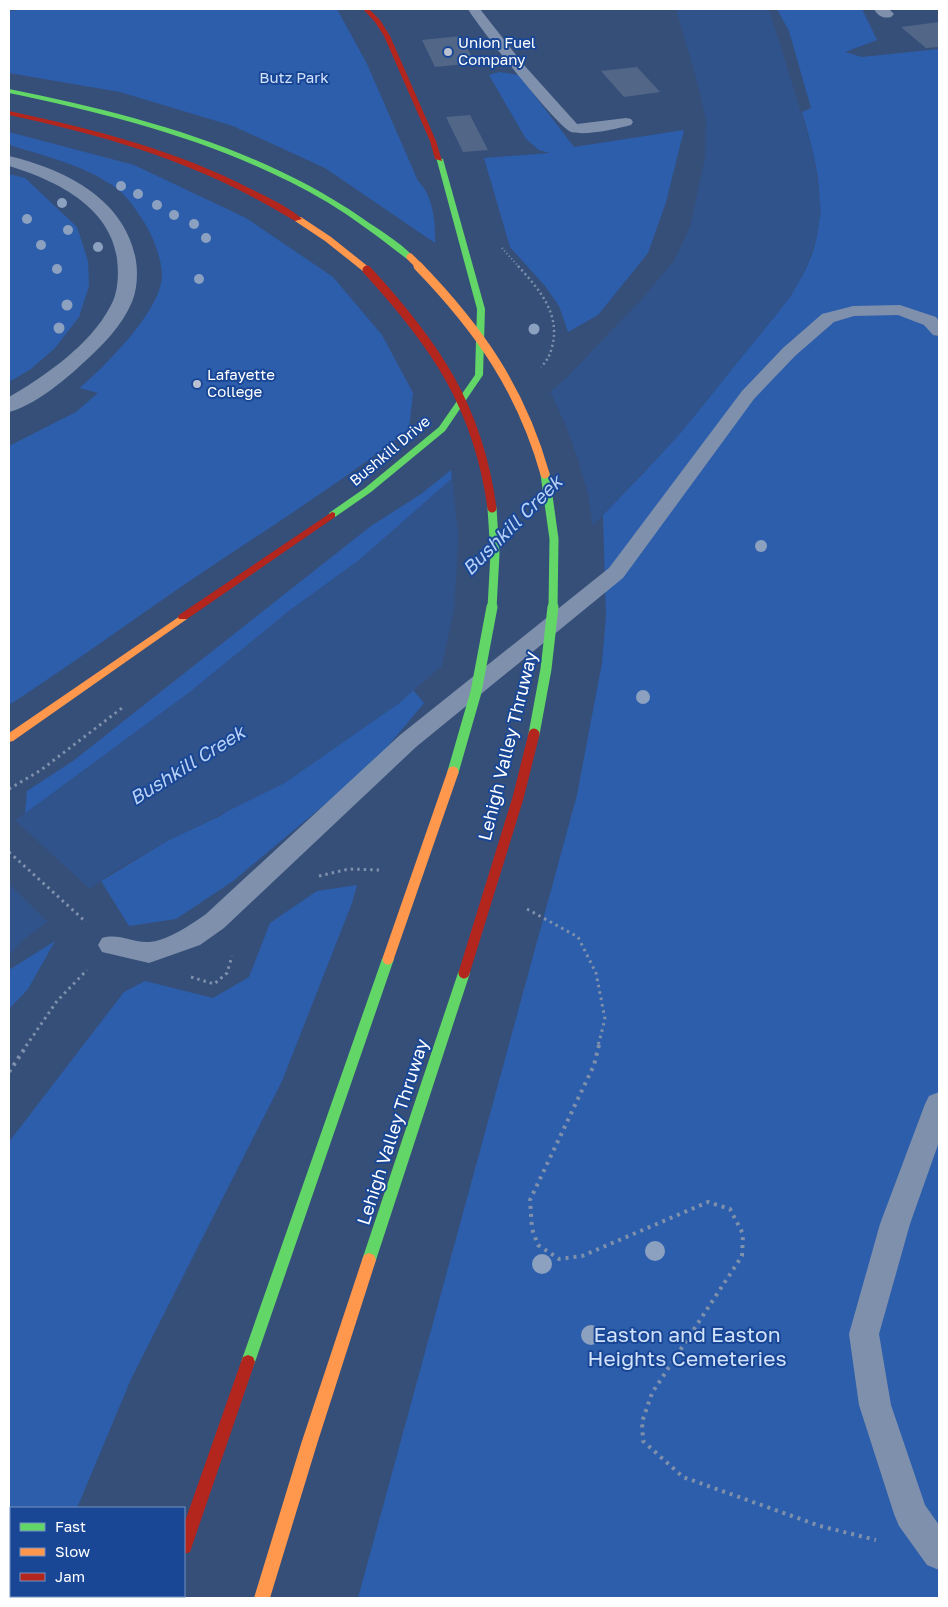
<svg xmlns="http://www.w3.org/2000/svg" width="948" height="1607" font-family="'Golos Text',sans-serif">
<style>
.green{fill:#2d5eac}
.water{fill:#31538b}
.pier{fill:#364f79}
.building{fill:#526788}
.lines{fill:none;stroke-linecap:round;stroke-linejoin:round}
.path-far3{stroke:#7e90ab;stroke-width:2;stroke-dasharray:1 2.5;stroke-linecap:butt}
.path-far2{stroke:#7e90ab;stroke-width:2.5;stroke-dasharray:2 3;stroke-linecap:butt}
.path-far1{stroke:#7e90ab;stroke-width:3;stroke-dasharray:2.5 4;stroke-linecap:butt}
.path{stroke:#7e90ab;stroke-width:4;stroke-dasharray:3 5;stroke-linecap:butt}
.lane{fill:#7e90ab;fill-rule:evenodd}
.street{fill:#7e90ab;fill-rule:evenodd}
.fast{fill:#63d668;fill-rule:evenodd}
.slow{fill:#ff974d;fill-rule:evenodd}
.jam{fill:#b3261e;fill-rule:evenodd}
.fast-bridge-far1{stroke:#63d668;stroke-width:9}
.fast-bridge{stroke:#63d668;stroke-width:11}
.slow-bridge-far2{stroke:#ff974d;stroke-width:7}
.slow-bridge-far1{stroke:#ff974d;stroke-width:9}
.slow-bridge{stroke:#ff974d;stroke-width:11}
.jam-bridge-far1{stroke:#b3261e;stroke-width:9}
.jam-bridge{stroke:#b3261e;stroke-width:11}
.tree{fill:#8ca0c0}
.poi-dot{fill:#b9c1d0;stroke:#194796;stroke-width:2}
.labels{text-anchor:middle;stroke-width:4;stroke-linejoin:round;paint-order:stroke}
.far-poi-label{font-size:15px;fill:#fff;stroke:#194796;text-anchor:start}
.far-park-label{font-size:15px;fill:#d2e2fb;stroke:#194796}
.far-street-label{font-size:15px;fill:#fff;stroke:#194796}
.street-label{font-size:18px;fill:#fff;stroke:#194796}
.water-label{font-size:19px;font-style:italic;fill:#b7d0f7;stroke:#194796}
.near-park-label{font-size:21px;fill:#d2e2fb;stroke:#194796}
</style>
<rect width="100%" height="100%" fill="#364f79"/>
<!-- green -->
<path class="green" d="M26 9H337L367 64 418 181C433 195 436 223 435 243L325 168 233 126 120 92 9 73V11Z
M777 9H862L877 40 845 52 862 57 939 49V1598H358L577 795 602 663 606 616 603 515C628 489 654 463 678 435 700 411 719 384 740 359 770 321 808 284 817 235 825 193 814 152 802 112L811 108 789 31Z
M499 72 519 75 574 147 684 130 666 202 648 253 598 315 568 332 559 306 545 286 510 247 484 158 550 153 539 150 526 139 489 75Z
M9 132 134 165 246 218 333 277 382 335 413 393 409 429C342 482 270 527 200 574 136 617 74 663 9 705V446L76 412 98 393 80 388C105 366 161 311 162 276 162 259 153 236 144 222 135 208 126 194 112 185 82 165 46 156 12 146L9 143Z
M9 174 25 178 77 227 88 261 89 286 79 317 55 348 31 369 9 382Z
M451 470 452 480 358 561 289 611 190 692 25 814 27 791 73 761 371 526 421 494Z
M413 690 424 703 373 764 233 881 176 919 129 926 101 881 169 840 220 816 398 704Z
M357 885 352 903 282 1081 131 1379 77 1508H11V1596H40L39 1598H9V1142L124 992 145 981 213 998 249 977 270 923 317 891Z
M55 941 28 989 9 1009V970Z"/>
<!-- water -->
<path class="water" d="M676 9H769L813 151 821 210 817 237 806 267 791 296 679 435 546 575 398 704 285 783 169 840 111 873 22 941 9 955V825L190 692 289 611 358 561 567 377 641 300 674 261 690 227 705 158 706 120 697 81Z"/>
<!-- pier -->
<path class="pier" d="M549 389 567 428 578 460 588 494 593 529 547 577 441 670 454 609 457 567 458 533 452 476Z
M15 820 92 891 50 924 9 884V825Z"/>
<!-- building -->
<path class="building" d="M939 22V47L926 48 901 27Z
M461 36 475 63 435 67 422 40Z
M637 67 660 92 624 97 601 71Z
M470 115 488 150 463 152 446 117Z"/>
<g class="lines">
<!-- path-far3 -->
<path class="path-far3" d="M502 248 519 267"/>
<!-- path-far2 -->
<path class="path-far2" d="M518 266C539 289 561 314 552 347 550 355 547 361 541 367"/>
<!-- path-far1 -->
<path class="path-far1" d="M9 789 41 770 122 708
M9 852 86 922
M319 876 349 869 379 870
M527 909 578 937 596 973 605 1019 598 1046
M191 977 214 984 227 973 232 956
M26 1046 57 1001 87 970"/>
<!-- path -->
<path class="path" d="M599 1045 594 1065 530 1200 532 1229 538 1245 559 1259 582 1256 708 1202 730 1209 743 1234 742 1256 652 1393 642 1422 643 1441 683 1477 820 1526 876 1540
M9 1072 27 1045"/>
<!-- lane -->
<path class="lane" d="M468 9H480L524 65 577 124 626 118 631 119 633 122 631 125C616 129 586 136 571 132 558 128 477 25 468 9Z
M900 305 936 317 939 321V336L933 335 924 325 898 315 854 316 834 322 795 356 754 399 623 578 416 747 224 928 200 945 149 963 102 952 98 945 102 938C118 933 131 942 147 942 164 943 192 924 206 914L400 735 609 568 742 391 783 348 822 314 853 306Z
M939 1092V1142L910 1224 879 1334 891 1405 925 1505 939 1525V1570L927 1565 899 1526 894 1514 859 1405 849 1334 880 1224 925 1104 929 1096Z"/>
<!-- street -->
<path class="street" d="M874 9H889L894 14 891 17C883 19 878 16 874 9Z
M9 156C64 169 126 199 136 261 138 274 137 290 132 302 122 326 101 347 82 364 64 381 33 406 9 412V397C45 376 90 345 110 307 118 294 119 275 117 259 110 206 55 180 9 166Z"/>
<!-- fast -->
<path class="fast" d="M9 89C132 114 257 146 362 218 379 230 400 242 414 257L407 259C381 239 355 219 327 202 228 144 119 116 9 93Z
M436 157 443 159 485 309 483 375 445 431 371 492 335 517H329V513L365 488 439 427 475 375 477 309Z
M388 954 392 956 394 959 255 1362 253 1367 248 1369 243 1367 241 1362 382 959 384 956Z
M464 968 468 969 470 973 376 1260 374 1265 369 1267 364 1265 362 1260 458 973 460 969Z
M158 1596H174L173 1598H157Z"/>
<!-- slow -->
<path class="slow" d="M295 217H301L331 237 370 268V272H364L325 241 295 221Z
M183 614 188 617 187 619 13 741 9 742V733Z
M369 1253 374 1255 376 1260 317 1444 270 1598H254L301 1444 362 1260 364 1255Z"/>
<!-- jam -->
<path class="jam" d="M363 9H369L380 20 390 36 436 141 442 161 435 159 430 141 384 36 375 22Z
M9 111C93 129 176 150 253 190 269 198 289 207 302 219L295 221C202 164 115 138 9 115Z
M332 512 335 513V517L187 619H179L178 617 179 615Z
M248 1355 253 1357 255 1362 192 1546 190 1552 184 1554V1524L241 1362 243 1357Z"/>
<!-- fast-bridge-far1 -->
<path class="fast-bridge-far1" d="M545 474 554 539 553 608
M492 608 495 554 492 508"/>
<!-- fast-bridge -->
<path class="fast-bridge" d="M534 734 546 669 553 607
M453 772 476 692 492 607"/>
<!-- slow-bridge-far2 -->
<path class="slow-bridge-far2" d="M410 257 420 267"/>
<!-- slow-bridge-far1 -->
<path class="slow-bridge-far1" d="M418 266C479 329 521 389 545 474"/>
<!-- slow-bridge -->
<path class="slow-bridge" d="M388 959 453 772"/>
<!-- jam-bridge-far1 -->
<path class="jam-bridge-far1" d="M367 270C435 344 478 406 492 508"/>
<!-- jam-bridge -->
<path class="jam-bridge" d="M464 973 518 798 534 734"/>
</g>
<!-- trees -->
<g class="tree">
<circle cx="121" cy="186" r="5"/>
<circle cx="138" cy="194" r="5"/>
<circle cx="62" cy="203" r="5"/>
<circle cx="157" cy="205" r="5"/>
<circle cx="174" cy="215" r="5"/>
<circle cx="27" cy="219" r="5"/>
<circle cx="194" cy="224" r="5"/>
<circle cx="68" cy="230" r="5"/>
<circle cx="206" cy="238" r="5"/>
<circle cx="41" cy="245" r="5"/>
<circle cx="98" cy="247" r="5"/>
<circle cx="57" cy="269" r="5"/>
<circle cx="199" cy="279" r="5"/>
<circle cx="67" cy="305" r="5.5"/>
<circle cx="59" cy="328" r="5.5"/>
<circle cx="534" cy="329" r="5.5"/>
<circle cx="761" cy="546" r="6"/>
<circle cx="643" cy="697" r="7"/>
<circle cx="655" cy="1251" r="10"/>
<circle cx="542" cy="1264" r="10"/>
<circle cx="591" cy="1335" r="10"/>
</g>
<!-- markers -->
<g class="poi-dot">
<circle cx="448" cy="52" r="5"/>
<circle cx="197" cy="384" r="5"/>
</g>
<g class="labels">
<!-- far-poi labels -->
<g class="far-poi-label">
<text x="458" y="48">Union Fuel<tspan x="458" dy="17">Company</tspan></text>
<text x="207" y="380">Lafayette<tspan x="207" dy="17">College</tspan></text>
</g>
<!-- far-park labels -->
<g class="far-park-label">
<text x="294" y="83">Butz Park</text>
</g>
<!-- far-street labels -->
<g class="far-street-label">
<text transform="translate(390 451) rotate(-40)" y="5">Bushkill Drive</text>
</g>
<!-- street labels -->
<g class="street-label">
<text transform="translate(508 746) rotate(-76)" y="6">Lehigh Valley Thruway</text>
<text transform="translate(393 1132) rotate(-72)" y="6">Lehigh Valley Thruway</text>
</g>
<!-- water labels -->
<g class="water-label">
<text transform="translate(512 525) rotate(-45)" y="7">Bushkill Creek</text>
<text transform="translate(187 765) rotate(-32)" y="7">Bushkill Creek</text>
</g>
<!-- near-park labels -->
<g class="near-park-label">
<text x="687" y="1342">Easton and Easton<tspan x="687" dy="24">Heights Cemeteries</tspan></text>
</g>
</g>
<!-- border -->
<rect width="948" height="1607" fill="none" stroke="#ffffff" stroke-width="20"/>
<!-- legend -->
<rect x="10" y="1507" width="175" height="90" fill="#194796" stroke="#7591c0"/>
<rect x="20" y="1523" width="25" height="8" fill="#63d668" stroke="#7591c0"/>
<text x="55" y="1532" font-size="15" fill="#ffffff">Fast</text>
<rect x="20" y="1548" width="25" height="8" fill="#ff974d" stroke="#7591c0"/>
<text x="55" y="1557" font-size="15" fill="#ffffff">Slow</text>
<rect x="20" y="1573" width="25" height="8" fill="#b3261e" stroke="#7591c0"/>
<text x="55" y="1582" font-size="15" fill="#ffffff">Jam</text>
</svg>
